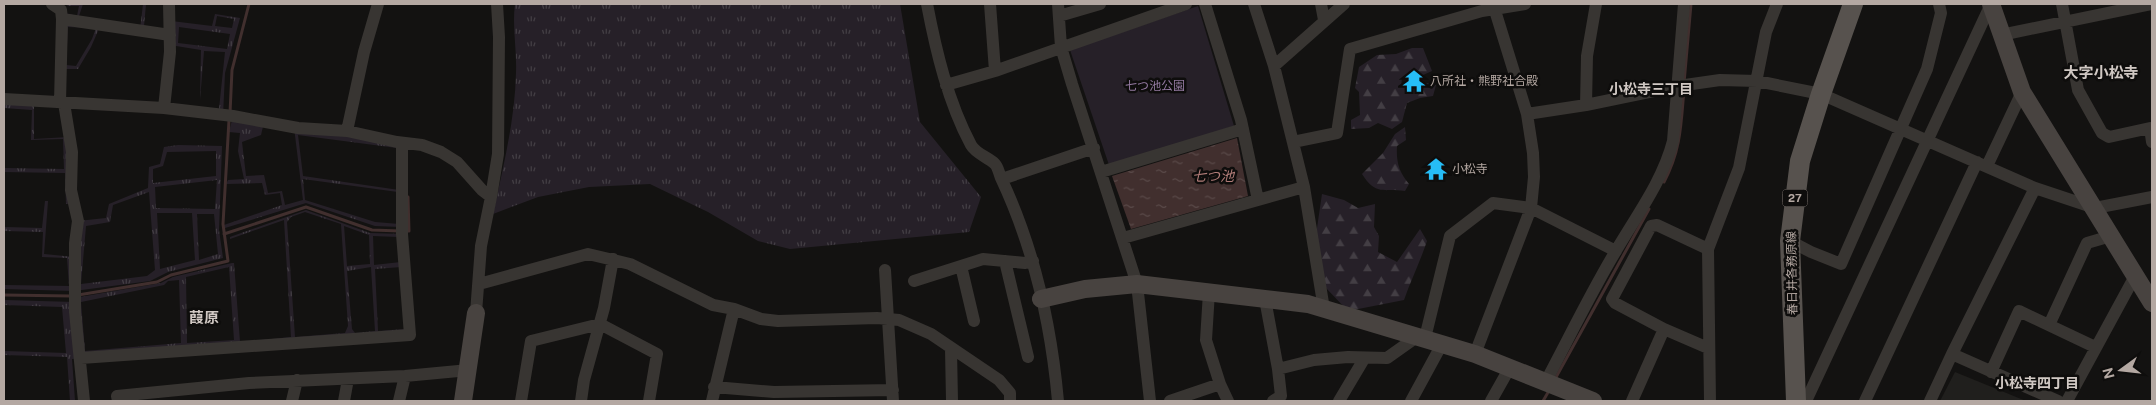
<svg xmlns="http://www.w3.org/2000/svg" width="2156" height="405" font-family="'Public Sans','Noto Sans JP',sans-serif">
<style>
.built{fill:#201f1d}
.grass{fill:url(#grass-tufts);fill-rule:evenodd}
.forest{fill:url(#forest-firs)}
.green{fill:#262028}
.water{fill:url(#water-ripples)}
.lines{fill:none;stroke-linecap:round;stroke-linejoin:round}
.stream{stroke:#412f2e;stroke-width:3}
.street{stroke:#383532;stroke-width:12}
.secondary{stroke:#484340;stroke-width:18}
.primary{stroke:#57524e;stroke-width:20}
.labels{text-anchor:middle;stroke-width:5;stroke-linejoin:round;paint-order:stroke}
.shield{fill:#0e0d0c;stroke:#827a75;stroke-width:1}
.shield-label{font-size:11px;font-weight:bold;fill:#b4a8a2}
.poi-label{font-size:12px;fill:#b4a8a2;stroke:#0e0d0c;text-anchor:start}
.park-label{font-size:12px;fill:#9379a0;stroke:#0e0d0c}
.street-label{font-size:12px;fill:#b4a8a2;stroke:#0e0d0c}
.neighbourhood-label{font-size:14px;font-weight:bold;fill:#d0c8c3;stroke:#0e0d0c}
.water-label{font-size:14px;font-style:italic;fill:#b17c78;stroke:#0e0d0c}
.quarter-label{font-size:15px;font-weight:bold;fill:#d0c8c3;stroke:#0e0d0c}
</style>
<defs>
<pattern id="grass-tufts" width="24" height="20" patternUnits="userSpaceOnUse" patternTransform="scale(1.25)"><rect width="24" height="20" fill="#262028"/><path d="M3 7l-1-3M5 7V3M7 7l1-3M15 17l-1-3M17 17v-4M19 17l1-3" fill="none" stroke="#433e44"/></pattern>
<pattern id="forest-firs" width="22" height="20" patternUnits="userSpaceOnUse" patternTransform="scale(1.25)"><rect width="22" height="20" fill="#262028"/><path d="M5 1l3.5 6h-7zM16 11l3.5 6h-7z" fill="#433e44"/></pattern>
<pattern id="water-ripples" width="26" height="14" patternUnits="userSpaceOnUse" patternTransform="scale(1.25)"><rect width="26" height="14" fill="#412f2e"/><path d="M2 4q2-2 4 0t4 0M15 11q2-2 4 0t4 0" fill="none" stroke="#5a4a49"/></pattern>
</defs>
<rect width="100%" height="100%" fill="#131211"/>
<!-- built -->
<path class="built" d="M1955 372 2026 401H1940Z"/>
<!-- grass -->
<path class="grass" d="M66 4H83L79 16 101 24 91 47 78 69H60L66 13 77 16 79 6H68ZM68 27 96 28 92 39 76 66 66 65Z
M143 4H146L144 26 163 30 171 21 212 26 215 14 240 18 225 73 223 115 219 109 225 52 204 51 200 100 201 50 170 45V35L140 30ZM217 16 234 19 232 28 215 26ZM179 27 230 34 227 49 178 43Z
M515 4H900L920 122 981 197 969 232 790 249 758 241 708 212 650 184 589 187 538 197 493 214C503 168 515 120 516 73 517 50 512 27 515 4Z
M4 99 34 101V139L69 137 74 204H66L65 173 4 172V168L64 169 63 139 31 140 32 110 4 108Z
M233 116 264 122 261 135 242 142 246 176 264 175 268 193 282 191 285 205 303 200 294 127 397 142 402 227 375 226 306 203 225 228 224 225 282 205 280 193 265 195 262 183 226 184 228 180 244 179 238 151 240 133 229 132ZM298 135 397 148 399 190 303 176ZM303 179 398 192 399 224 375 222 305 200Z
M178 145 222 146 219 230 223 258 168 272 150 281 74 291 4 289V285L69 286 67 258 42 257 43 232 4 231V227L42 228 45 201H48L44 254 74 257 78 221 106 218 109 204 148 188 149 167 160 164 164 147ZM216 151V176L153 183V169L163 166 167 152ZM217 180 215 209 156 208 155 187ZM149 192 155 270 147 276 81 284 86 226 110 222 113 205ZM157 213H192L195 260 160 269ZM197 214H214L218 254 199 260Z
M306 210 370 233 402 234 410 335 72 359 75 401H70L67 357 4 355V351L66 353 62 307 4 305V300L74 302V298L161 283 173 277 232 263H234L240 342 291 337 284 220 230 239V237ZM305 212 341 224 348 326 345 333 295 337 287 222 291 217ZM344 226 369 235 370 264 347 266ZM373 236 399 237 401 262 374 265ZM229 267 234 340 187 343 186 277ZM371 267 375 331 355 333 352 329 347 271ZM401 267 405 329 378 331 375 269ZM179 280 181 343 85 351 81 302 164 285 168 281Z"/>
<!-- forest -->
<path class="forest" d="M1412 48H1423L1432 71 1423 75 1402 77 1401 87 1413 89 1427 83 1436 85 1433 96 1420 98 1407 103 1402 122 1392 129 1378 123 1369 128 1351 129V120L1360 115 1359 92 1355 88 1359 67 1377 55 1396 54Z
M1405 127 1406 140 1397 146C1396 162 1399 172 1409 184L1405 191C1383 188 1376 196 1362 174L1383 153 1395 134Z
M1322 194 1344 200 1358 208 1375 204 1374 227 1379 236 1378 252 1397 262 1420 229 1427 241C1420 262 1411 280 1404 300L1348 311 1326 288 1316 235Z"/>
<!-- green -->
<path class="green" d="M1198 6 1234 126 1109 165 1070 50Z"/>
<!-- water -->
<path class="water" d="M1237 138 1248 196 1131 229 1112 176Z"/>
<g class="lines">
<!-- stream -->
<path class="stream" d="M1684 83 1691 4
M230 113 232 70 249 4
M1664 182C1681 150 1681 124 1684 89
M406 231H409L408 197
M224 234 306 207 372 230 400 231
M4 295 71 296
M78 295 157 282 171 275 228 261 223 224 229 120
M1555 379 1649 209
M1543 401 1550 389"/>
<!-- street -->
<path class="street" d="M52 4 61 10 62 19 60 102
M927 4C936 51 948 102 971 145 976 154 988 157 995 164 998 167 999 173 1001 178 1034 248 1051 324 1058 401
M990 4 995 71
M1058 4 1061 47 1072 84 1137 284 1150 401
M1205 4 1241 120 1258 200
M1254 4 1274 66 1304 187 1324 309
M1321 4 1324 20
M2062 4 2078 90 2102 133 2109 137 2150 128 2152 142
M1059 16 1100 4
M62 19 170 35
M2001 35 2151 4
M1274 66 1344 4
M946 85 995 71 1186 4
M4 99 164 108 233 116 298 128 347 131 397 142 422 145 441 152 457 162 482 190 491 197
M64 103 72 152 71 190 78 221 75 243V312L84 401
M1586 105 1587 56 1596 4
M164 108 170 52 169 4
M1527 114 1586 105 1678 86 1720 80 1757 81 1821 94 2035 188 2095 208 2152 197
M347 131 364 52 378 4
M1293 142 1337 133 1350 49 1482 11 1525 4
M1987 166 2022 92
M1101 172 1243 129
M1002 179 1094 148
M1123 238 1304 187
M1790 241 1811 252 1841 264 1927 69 1941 13 1939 4
M1708 249 1657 225 1651 226 1612 299 1615 303 1664 329 1708 348
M1005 261 1028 357
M961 266 974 321
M885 270 893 401
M914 281 983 259 1025 263 1033 261
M479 284 588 254 630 264 713 305 734 309 761 319 778 321 877 318 899 320 931 334 999 380 1010 393V401
M1209 292 1206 340 1220 384 1228 401
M1265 299 1278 369 1281 396 1273 401
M476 313 481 246 491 197 498 154 499 37 497 4
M2049 325 2087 243 2111 236
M1425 338 1450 236 1493 203 1531 208 1616 251
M951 349 952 401
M1475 354 1531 208 1534 177 1533 153 1527 114 1493 4
M1952 354 2058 401
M81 358 410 335 402 234V143
M1278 369 1314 360 1348 357 1387 358 1418 336
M1991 372 2019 311 2095 347
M1545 383C1569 338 1591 292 1617 249 1637 215 1663 180 1673 141L1684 4
M714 387 774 392 893 390
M118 401 117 396 249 383 405 376 469 370
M292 401 297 380
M344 401 348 379
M399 401 405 376
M521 401 531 341 600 324 657 354 649 401
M581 401 584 380 604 308 613 259
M712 401 734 309
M1170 401 1220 384
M1339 401 1364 359
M1411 401 1442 344
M1491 401 1509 369
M1632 401 1664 329
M1710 401 1708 249 1739 168 1766 32 1777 4
M1806 401 1991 4
M1865 401 1977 162
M1930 401 1952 354 2035 188
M2067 401 2135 276"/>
<!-- secondary -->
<path class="secondary" d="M1991 4 2022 92 2152 303
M1041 299 1085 289 1137 284 1308 304 1475 354 1593 401
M463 401 476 313"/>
<!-- primary -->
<path class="primary" d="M1796 401 1790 241 1800 161 1821 94 1853 4"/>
</g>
<!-- icons -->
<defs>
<symbol id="temple-bare" viewBox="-9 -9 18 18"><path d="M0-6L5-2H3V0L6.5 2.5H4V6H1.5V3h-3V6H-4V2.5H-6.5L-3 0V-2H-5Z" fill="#26bdf6" stroke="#0e0d0c" stroke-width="2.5" paint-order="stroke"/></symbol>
</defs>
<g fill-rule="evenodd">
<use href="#temple-bare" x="1398" y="65" width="32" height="32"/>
<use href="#temple-bare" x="1420" y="153" width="32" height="32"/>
</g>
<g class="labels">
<!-- shield labels -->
<rect class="shield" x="1782.5" y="189.5" width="25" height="17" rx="4"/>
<g class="shield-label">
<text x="1795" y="202">27</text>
</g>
<!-- poi labels -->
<g class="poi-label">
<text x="1430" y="85">八所社・熊野社合殿</text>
<text x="1452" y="173">小松寺</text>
</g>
<!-- park labels -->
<g class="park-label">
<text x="1155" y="90">七つ池公園</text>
</g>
<!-- street labels -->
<g class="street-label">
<text transform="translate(1792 273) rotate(-91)" y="4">春日井各務原線</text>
</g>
<!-- neighbourhood labels -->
<g class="neighbourhood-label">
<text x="1651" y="94">小松寺三丁目</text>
<text x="2037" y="388">小松寺四丁目</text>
</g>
<!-- water labels -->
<g class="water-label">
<text x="1213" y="181">七つ池</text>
</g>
<!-- quarter labels -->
<g class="quarter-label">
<text x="2101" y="78">大字小松寺</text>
<text x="204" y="323">葭原</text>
</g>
</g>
<!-- border -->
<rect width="2156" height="405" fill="none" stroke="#b4a8a2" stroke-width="10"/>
<!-- north arrow -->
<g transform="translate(2121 370) rotate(255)" stroke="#0e0d0c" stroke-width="4" paint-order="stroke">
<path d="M0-4L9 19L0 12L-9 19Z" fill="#b4a8a2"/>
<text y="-8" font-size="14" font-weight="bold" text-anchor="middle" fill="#b4a8a2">N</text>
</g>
</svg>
